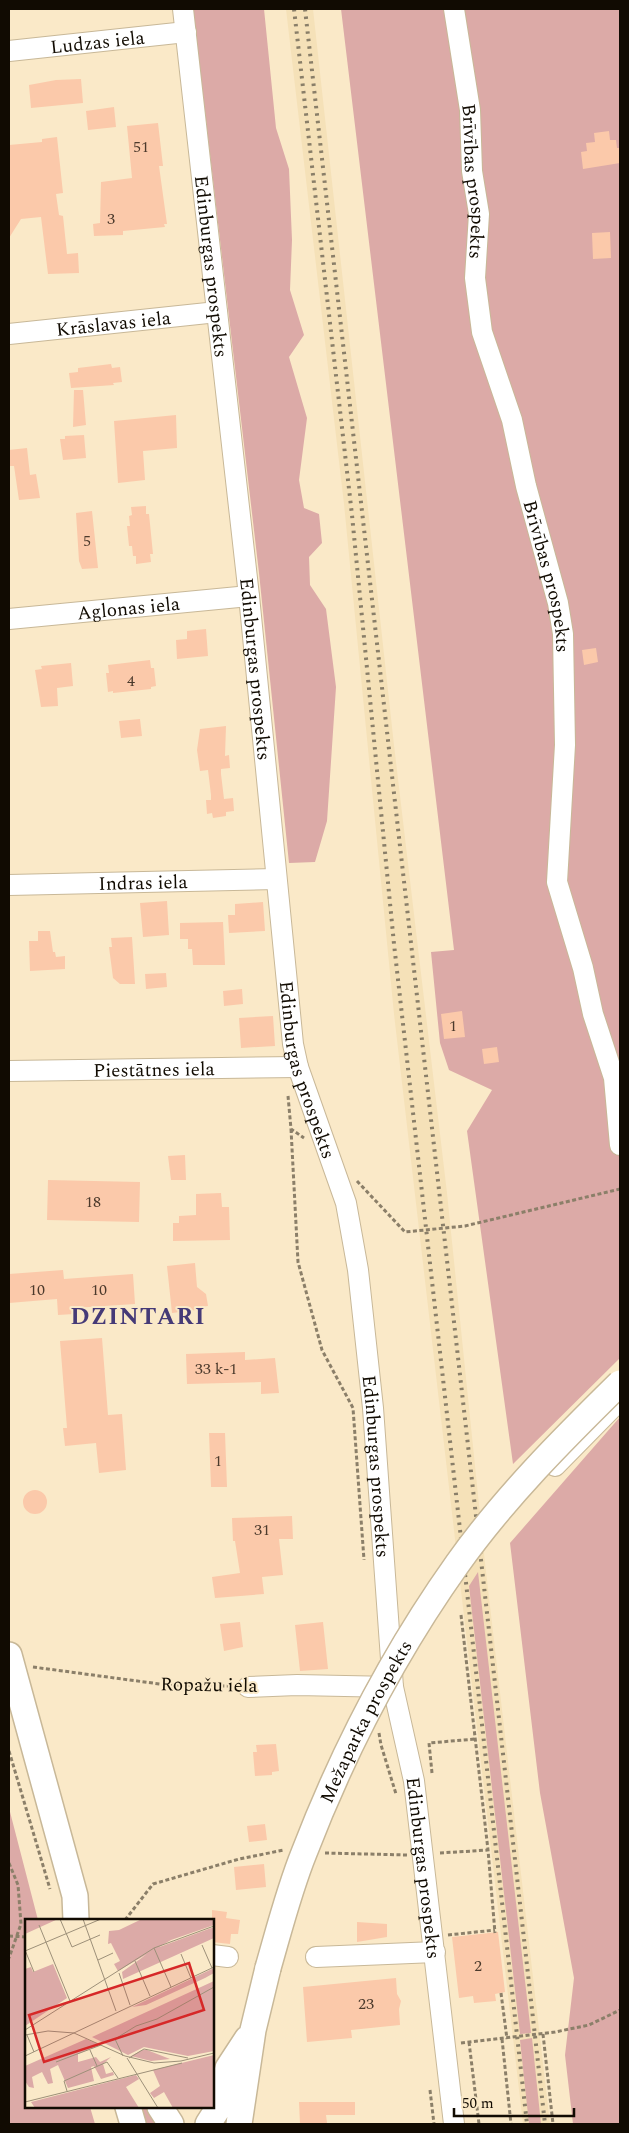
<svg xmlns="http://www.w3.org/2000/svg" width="629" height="2133" font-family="Spectral,serif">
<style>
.built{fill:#f5e1b8}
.green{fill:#dcaaa7}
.building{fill:#fbc9aa}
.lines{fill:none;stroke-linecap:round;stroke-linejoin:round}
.minor-casing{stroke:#c8b898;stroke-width:22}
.major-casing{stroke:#c8b898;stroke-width:28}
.path{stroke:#8b7f69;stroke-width:3;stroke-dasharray:4 2.5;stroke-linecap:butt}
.minor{stroke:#fff;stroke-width:20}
.major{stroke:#fff;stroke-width:25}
.rail{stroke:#897e68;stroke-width:4;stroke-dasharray:2.5 5;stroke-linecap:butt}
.major-bridge-casing{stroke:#c8b898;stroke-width:28;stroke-linecap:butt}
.major-bridge{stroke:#fff;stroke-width:25}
.labels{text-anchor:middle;stroke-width:4;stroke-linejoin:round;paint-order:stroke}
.number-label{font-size:16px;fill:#4c3a2c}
.street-label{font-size:19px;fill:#110b02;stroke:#fae9c8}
.district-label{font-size:24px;font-weight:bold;letter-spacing:1px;fill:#453a77;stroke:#fae9c8}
.inset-road{fill:none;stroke:#9d9079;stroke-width:1}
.view{fill:#d62828;fill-opacity:0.15;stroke:#d62828;stroke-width:2.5}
.inset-edge{fill:none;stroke:#110b02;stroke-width:2.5}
</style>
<rect width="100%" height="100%" fill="#fae9c8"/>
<!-- built -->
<path class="built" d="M286 9H313L394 745 447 1193 485 1563 550 2124H523L394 1014 344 504Z"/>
<!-- green -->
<path class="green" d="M193 9H264L276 128 289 169 292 240 290 290 304 335 289 357 307 418 299 480 304 508 319 514 322 543 309 557 310 585 326 609 336 687 327 821 315 862 289 863 259 573Z
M341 9H620V1358L513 1464 467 1131 492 1090 449 1070 440 1043 431 952 454 950Z
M620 1417V2124H573L565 2055 574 1978 540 1793 510 1543Z
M478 1572 531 2033 520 2034 469 1586Z
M9 1808 38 1920H26V2107H90L95 2124H9Z
M532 2038 541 2124H529L520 2040Z
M133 2107H150L161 2124H138Z"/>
<!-- building -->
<path class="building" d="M81 79 83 103 31 108 29 85 56 80Z
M114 107 116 127 88 130 86 111Z
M158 123 163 166H159L167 224H164L165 227 123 231V235L94 236 93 224 100 223 101 182 132 178 127 126Z
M609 131 610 140H616L617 148H619L620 163 583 169 581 152 587 151 586 143 595 142 594 133Z
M57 137 63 193 56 194 59 215 63 216 67 254 78 253 79 273 48 274 41 217 21 219 9 238V145L42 142V139Z
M610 232 611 258 593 259 592 233Z
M111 364 112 368 120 367 122 382 113 383 114 385 71 388 69 373 78 372V368Z
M74 390H83L86 425 73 427Z
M176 415 177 448 143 451 145 480 118 483 114 421Z
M84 435 86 458 63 460 60 439H65V436Z
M27 448 30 475 36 474 40 498 19 500 14 466H9V450Z
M146 506V514H149L153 554H150L151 562 136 564V556H133L132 546H129L127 526H130L129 516 132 515 131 507Z
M92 511 98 568 82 569 79 561 76 513Z
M206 629 208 656 177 659 176 640 187 639V631Z
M596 648 598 662 584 665 582 650Z
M150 660 151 668H154L156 686 151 687V689L113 693V691L108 692 106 673H109L108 665Z
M71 663 73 686 57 688 58 706 41 707 35 670 42 669 41 666Z
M140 719 142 736 121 738 119 721Z
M226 726 225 756 229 755 230 768 221 769V774L224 799 233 798 234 811 226 812V816L213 818 212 813 207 814 206 800H211V795L208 770 200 771 197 750 200 729Z
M167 901 169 935 143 937 140 903Z
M263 902 265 931 229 933 228 915H235V904Z
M223 922 225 965H193L192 949H188V939H180V923Z
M38 931H50L53 952H55L56 957 65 956V969L30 971 29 941H38Z
M132 937 135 984H120L113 978 109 947H112L111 938Z
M166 973 167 987 146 989 145 974Z
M242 989 243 1004 224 1006 223 991Z
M462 1011 465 1037 444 1039 441 1014Z
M273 1016 275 1046 241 1048 239 1018Z
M497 1047 499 1062 484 1064 482 1049Z
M185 1155 186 1180H171L168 1156Z
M48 1180 140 1182 139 1222 47 1220Z
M221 1193 222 1207H229L230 1240 173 1241V1223H179V1216L196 1215V1194Z
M195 1263 197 1287 206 1294 208 1306 199 1307 196 1310 172 1313 167 1266Z
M63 1270 64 1279 133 1274 135 1304 74 1308V1314L58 1315 57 1299 9 1303V1274Z
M102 1338 108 1415 122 1414 126 1470 99 1473 96 1443 65 1446 63 1428H67L60 1341Z
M245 1352V1360L275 1358 279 1393 261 1394V1382L187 1384 186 1354Z
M209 1433H225L227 1487H211Z
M23 1502a12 12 0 1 1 24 0a12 12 0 1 1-24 0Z
M292 1516 293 1539H279L283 1575 262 1577 264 1594 215 1598 212 1577 240 1573 235 1541H233L232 1518Z
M240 1622 243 1647 224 1651 220 1624Z
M323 1622 328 1669 300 1671 295 1625Z
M276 1744 279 1771 272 1772V1775L255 1776 253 1752H257L256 1745Z
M265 1824 267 1840 249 1842 247 1826Z
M264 1864 266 1887 236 1890 234 1867Z
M212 1910 227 1912 226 1918 240 1920 238 1934H231L230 1944 212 1942Z
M357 1922 387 1924V1937L357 1942Z
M498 1932 505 1992 495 1994 496 2001 474 2003 473 1996 459 1998 452 1937Z
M396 1978 397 1994 401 2001 399 2009 400 2025 351 2030 352 2038 307 2042 303 1987Z
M299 2102H355V2115H326L327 2123 300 2124Z"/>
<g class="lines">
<defs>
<g id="minor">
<path id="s1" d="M183 9 249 596 293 1044 298 1067 346 1203 358 1270 373 1408 393 1687 414 1781 454 2124"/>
<path id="s2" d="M454 9 470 110 472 171 479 214 475 278 482 332 512 420 526 486 558 603 563 634 565 745 557 882 583 968 593 1014 614 1078 620 1145"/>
<path id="s3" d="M9 51 186 32"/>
<path id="s4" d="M9 334 217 312"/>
<path id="s5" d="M9 619 249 596"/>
<path id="s6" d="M9 885 276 879"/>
<path id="s7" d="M9 1071 298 1067"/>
<path d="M555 1466 620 1400"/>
<path d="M248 1687 297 1685 393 1687"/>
<path d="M212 1955 228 1957"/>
<path d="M316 1957 435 1952"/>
</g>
<path id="major" d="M9 1655 75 1896 76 1920
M128 2107 133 2124
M160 2107 171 2124
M208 2124 217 2110 228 2068 247 2039
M239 2124 253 2030 268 1968"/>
</defs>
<!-- minor casing -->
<use href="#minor" class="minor-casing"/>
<!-- major casing -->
<use href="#major" class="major-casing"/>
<!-- path -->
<path class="path" d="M288 1096 291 1129 304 1138
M291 1129 298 1262 322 1350 353 1408 364 1560
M357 1181 405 1232 465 1226 620 1189
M461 1615 488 1850 495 1933
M33 1667 167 1685 232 1686
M379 1733 381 1745 396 1794
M9 1751 50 1889
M432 1773 429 1743 475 1739
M325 1853 407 1855
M440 1853 488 1850
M9 1863 18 1885 21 1924 9 1958
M125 1920 153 1884 239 1859 284 1850
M448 1935 495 1930
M9 1936 26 1937
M501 1993 507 2039
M543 2034 553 2124
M502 2039 511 2124
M469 2042 479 2124
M461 2043 555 2032 589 2025 620 2010
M430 2090 434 2124"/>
<!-- minor -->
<use href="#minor" class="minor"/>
<!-- major -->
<use href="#major" class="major"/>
<!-- rail -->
<path class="rail" d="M294 9 352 515 394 944 527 2124
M305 9 545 2124"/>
<defs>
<g id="major-bridge">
<path id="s8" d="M268 1968C279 1930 289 1890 304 1853 344 1749 394 1653 458 1563 505 1497 563 1439 620 1383"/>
</g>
</defs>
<!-- major-bridge casing -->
<use href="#major-bridge" class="major-bridge-casing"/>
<!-- major-bridge -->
<use href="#major-bridge" class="major-bridge"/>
</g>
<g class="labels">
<!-- number labels -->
<g class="number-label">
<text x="141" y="152">51</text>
<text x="111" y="224">3</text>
<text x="87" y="546">5</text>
<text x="131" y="686">4</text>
<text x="453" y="1031">1</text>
<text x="93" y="1207">18</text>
<text x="37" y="1295">10</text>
<text x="99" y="1295">10</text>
<text x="216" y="1374">33 k-1</text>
<text x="218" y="1466">1</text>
<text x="262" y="1535">31</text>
<text x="478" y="1971">2</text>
<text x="366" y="2009">23</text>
</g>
<!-- street labels -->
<g class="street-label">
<text dy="7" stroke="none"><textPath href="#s3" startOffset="89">Ludzas iela</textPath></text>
<text dy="7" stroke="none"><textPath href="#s2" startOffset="174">Brīvības prospekts</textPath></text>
<text dy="7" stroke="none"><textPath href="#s1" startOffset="259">Edinburgas prospekts</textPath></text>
<text dy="7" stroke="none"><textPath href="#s4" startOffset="105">Krāslavas iela</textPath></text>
<text dy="7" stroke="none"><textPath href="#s2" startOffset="579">Brīvības prospekts</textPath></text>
<text dy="7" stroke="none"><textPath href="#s5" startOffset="120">Aglonas iela</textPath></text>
<text dy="7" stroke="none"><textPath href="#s1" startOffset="664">Edinburgas prospekts</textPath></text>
<text dy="7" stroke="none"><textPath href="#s6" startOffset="134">Indras iela</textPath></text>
<text dy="7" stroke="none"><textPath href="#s1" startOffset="1069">Edinburgas prospekts</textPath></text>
<text dy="7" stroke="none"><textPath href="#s7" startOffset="145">Piestātnes iela</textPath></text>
<text dy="7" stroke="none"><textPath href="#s1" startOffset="1474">Edinburgas prospekts</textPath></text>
<text transform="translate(209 1684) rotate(1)" y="7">Ropažu iela</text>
<text dy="7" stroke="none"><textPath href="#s8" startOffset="266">Mežaparka prospekts</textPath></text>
<text dy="7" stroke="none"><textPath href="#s1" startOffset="1879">Edinburgas prospekts</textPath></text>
</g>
<!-- district labels -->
<g class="district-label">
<text x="138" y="1324">DZINTARI</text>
</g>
</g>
<!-- overview -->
<g transform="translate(25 1919)">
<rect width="189" height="189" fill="#fae9c8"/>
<path d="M0 0H33L0 15ZM117 0H189V6L146 21 93 52 89 45 95 42 86 24 83 25 84 12 94 11ZM189 8V19L98 60 97 53 129 30ZM28 45 42 79 0 107V50L6 48 8 53ZM189 49V54L180 59 121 86 107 88ZM189 62V132L163 137 119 128 103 136 67 118ZM61 120 75 126 53 135V143L71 138 75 143 86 138 78 145 81 155 88 153 89 156 76 160 69 147 66 148 69 162 43 169 33 146 25 150 28 164 23 165 17 153 7 158 9 169 4 168 0 162V147ZM117 131H122L145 140 126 142 106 137ZM189 136V189H148L139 173 129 179 125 174 135 167 128 151ZM111 156 114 160 101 168 114 189H10L6 183Z" fill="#dcaaa7"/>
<path class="inset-road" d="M35 0 47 28 75 16M58 0 91 92M14 6 45 82M177 26 187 49M129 29 146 68M0 31 9 53M0 32 76 0M156 35 166 59M73 41 88 34M110 42 125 77M94 54 105 86M0 111 129 29 189 7M0 116 23 112 49 114 100 137 129 144 156 142 189 134M2 116 9 133M65 131 72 147M0 137 189 48M98 137 90 120 111 107 132 100 189 68M102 139 133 189M104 139 119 130 163 139M31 143 76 126M42 172 39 162 82 143 93 159M0 183 157 144"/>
<path class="view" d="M164 44 179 91 19 143 4 96Z"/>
<rect width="189" height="189" class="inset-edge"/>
</g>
<!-- border -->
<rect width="629" height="2133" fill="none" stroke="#110b02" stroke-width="20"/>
<!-- scale -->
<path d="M454 2108v8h120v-8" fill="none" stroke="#110b02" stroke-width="2.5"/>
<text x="462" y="2108" font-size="15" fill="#110b02" stroke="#fae9c8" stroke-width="4" paint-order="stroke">50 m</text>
</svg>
